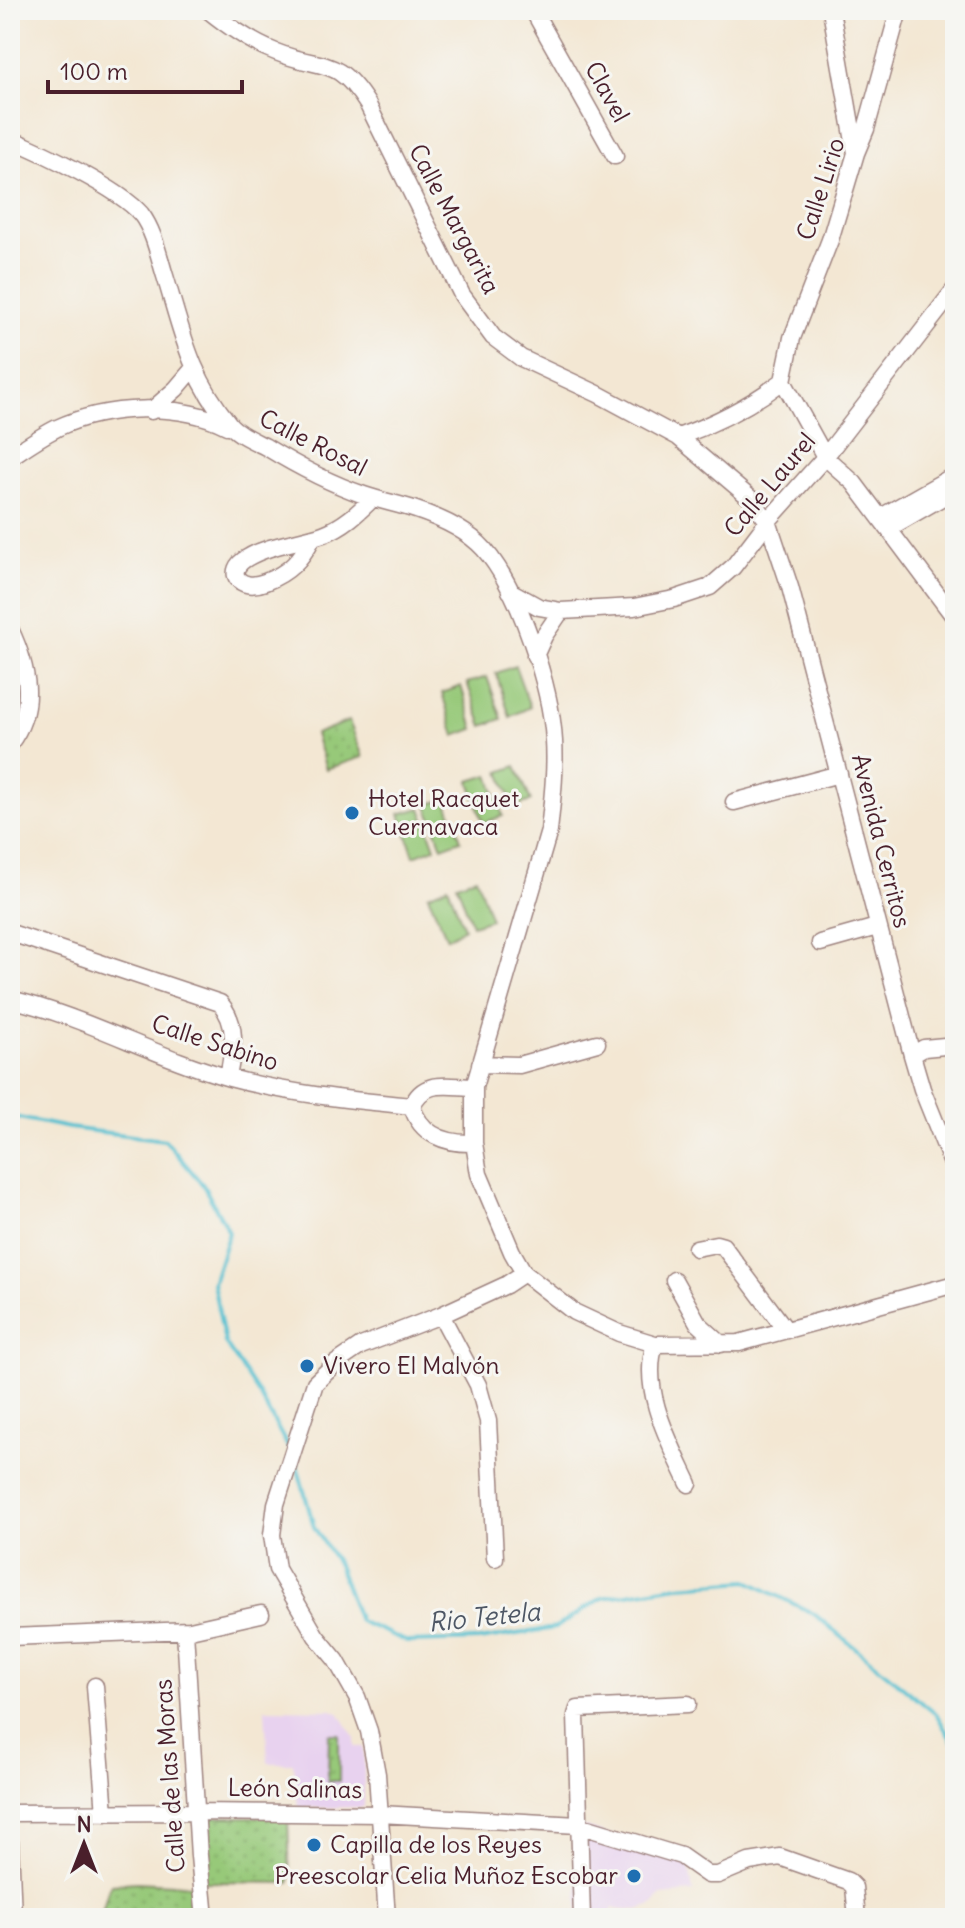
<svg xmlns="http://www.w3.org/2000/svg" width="965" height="1928" font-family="Delius,sans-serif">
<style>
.built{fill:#e8d2ef}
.grass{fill:url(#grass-dots);stroke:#707452;stroke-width:2}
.pitch{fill:#97c979;stroke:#707452;stroke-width:2}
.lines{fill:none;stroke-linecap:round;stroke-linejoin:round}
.stream{stroke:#55c0d0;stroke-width:4}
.minor-casing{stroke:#9e837f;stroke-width:19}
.minor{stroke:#fff;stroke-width:16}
.poi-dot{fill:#1f6fb2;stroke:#f6f6f2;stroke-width:3}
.labels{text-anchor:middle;stroke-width:6;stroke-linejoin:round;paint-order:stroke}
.street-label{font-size:24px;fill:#4a1f2b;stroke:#f6f6f2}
.poi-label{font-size:24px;fill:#4a1f2b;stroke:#f6f6f2;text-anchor:start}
.water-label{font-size:26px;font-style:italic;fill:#4e5765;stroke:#f6f6f2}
</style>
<defs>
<pattern id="grass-dots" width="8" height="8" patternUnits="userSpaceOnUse" patternTransform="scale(2)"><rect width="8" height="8" fill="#97c979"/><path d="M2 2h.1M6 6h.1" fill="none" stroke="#84ac69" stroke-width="1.8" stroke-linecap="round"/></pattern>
</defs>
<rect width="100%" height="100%" fill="#f6f6f2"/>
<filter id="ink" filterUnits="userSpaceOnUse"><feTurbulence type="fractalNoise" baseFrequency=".0125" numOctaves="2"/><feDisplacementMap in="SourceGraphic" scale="16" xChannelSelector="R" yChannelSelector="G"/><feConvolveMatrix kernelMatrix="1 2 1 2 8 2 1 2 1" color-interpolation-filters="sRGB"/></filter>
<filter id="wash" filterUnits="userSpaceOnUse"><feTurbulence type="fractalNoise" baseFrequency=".006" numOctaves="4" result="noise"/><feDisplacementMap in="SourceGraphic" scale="32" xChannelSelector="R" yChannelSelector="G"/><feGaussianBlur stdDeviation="1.8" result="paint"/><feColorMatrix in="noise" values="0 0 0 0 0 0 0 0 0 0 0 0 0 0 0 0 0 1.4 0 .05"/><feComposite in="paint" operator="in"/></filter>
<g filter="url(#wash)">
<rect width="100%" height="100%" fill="#f3e7d3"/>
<!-- built -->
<path class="built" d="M265 1709 332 1710 339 1713 355 1738V1747H364V1807L298 1808 293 1763H268Z
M578 1825 688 1859 693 1892 661 1895 654 1904 638 1910 612 1908 611 1918H578Z"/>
<!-- grass -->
<path class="grass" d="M349 721 363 757 326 769 315 734Z
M329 1734H339V1781H328Z
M201 1817H288L290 1883 205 1882Z
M136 1882 191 1885 195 1918H99C106 1907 104 1894 112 1884Z"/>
<!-- pitch -->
<path class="pitch" d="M515 666 530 707 510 717 496 673Z
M487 677 502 719 483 726 467 683Z
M461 686 474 729 455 736 442 693Z
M516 766 531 801 514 807 500 772Z
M489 775 503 816 483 823 470 781Z
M446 799 461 840 442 847 427 805Z
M421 808 435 848 414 856 400 814Z
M476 877 491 919 472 925 457 884Z
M448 886 464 928 447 938 428 895Z"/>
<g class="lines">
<!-- stream -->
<path class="stream" d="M10 1113 14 1117 69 1128 165 1140 203 1185 229 1232 213 1283 225 1343 257 1391 288 1447
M296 1462 314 1527 338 1565 359 1621 408 1642 479 1640 555 1628 602 1598 678 1586 748 1581 814 1614 937 1715 955 1746"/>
</g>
</g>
<g filter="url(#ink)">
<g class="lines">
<defs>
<path id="minor" d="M208 10C229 27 250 42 276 52 323 71 336 54 368 105L462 295 493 337 521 358 598 394 678 437 750 498 768 521 790 587 912 1055 922 1089 955 1171
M533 10 615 156
M831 10 856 153
M10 139C42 152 120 189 141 214 154 231 159 257 165 276 183 335 190 376 230 425 239 435 254 441 266 447 297 466 329 483 364 495 381 501 399 504 416 510 440 518 466 529 484 549 519 589 551 687 554 741 556 771 552 802 549 831L474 1087V1143L479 1174 512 1252 524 1273 574 1312 619 1333 655 1344 739 1343 955 1284
M783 381 792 338 830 240 856 153 866 129 899 10
M783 381 825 457 854 483 955 618
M151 411 176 389 193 369
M678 437C717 423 750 406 783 381
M10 457C25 447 41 436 57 428 106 405 179 402 227 426
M881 517 955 475
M889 528 955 490
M313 537C301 560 289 573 265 582 239 592 224 571 247 558 270 544 298 543 323 534 343 527 359 512 373 498
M510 591 539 607 561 611 634 607 674 599 710 587 733 567 768 521 825 457 955 289
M10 629C28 667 37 708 10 743
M535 656 544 636 561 611
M734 802 839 774
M14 934 220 1003C239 1025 233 1050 228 1077
M820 943 877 927
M10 999C86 1017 155 1057 230 1078 289 1094 351 1100 412 1106
M912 1055 924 1048 955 1045
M480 1064 519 1065 597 1043
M474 1087C449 1087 424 1078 412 1106 420 1135 446 1144 474 1143
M696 1248 716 1244 723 1246 786 1330
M674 1280 698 1323 721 1344
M441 1315 478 1385 488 1421 495 1558
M655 1344C640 1390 670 1443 689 1484
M185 1631 199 1856 205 1918
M10 1637 190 1630 261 1614
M95 1686 105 1813
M10 1813 196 1812 380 1814 578 1825 681 1856 708 1875H718L749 1862 780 1857 848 1881 854 1887 857 1918
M10 1842 13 1918
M387 1918 377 1774 369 1731 357 1697 336 1660 316 1636 277 1569 272 1535 276 1504 315 1383 336 1363 361 1346 441 1315 506 1285 524 1273
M582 1918 576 1715 578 1709 688 1704"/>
</defs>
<!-- minor casing -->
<use href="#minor" class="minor-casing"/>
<!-- minor -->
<use href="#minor" class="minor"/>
</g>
</g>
<!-- markers -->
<g class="poi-dot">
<circle cx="352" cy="813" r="8"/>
<circle cx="307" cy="1366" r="8"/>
<circle cx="314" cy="1845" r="8"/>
<circle cx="634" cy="1876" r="8"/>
</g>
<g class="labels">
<!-- street labels -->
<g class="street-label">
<text transform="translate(607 92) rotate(61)" y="8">Clavel</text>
<text transform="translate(821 189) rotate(-72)" y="8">Calle Lirio</text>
<text transform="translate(454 219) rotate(62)" y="8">Calle Margarita</text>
<text transform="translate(313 443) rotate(27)" y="8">Calle Rosal</text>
<text transform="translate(770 485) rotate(-50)" y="8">Calle Laurel</text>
<text transform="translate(881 841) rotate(76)" y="8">Avenida Cerritos</text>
<text transform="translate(215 1043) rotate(18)" y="8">Calle Sabino</text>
<text transform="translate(170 1776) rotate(-94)" y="8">Calle de las Moras</text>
<text transform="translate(295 1789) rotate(1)" y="8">León Salinas</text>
</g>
<!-- poi labels -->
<g class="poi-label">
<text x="368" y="807">Hotel Racquet<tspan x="368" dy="28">Cuernavaca</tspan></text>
<text x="323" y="1374">Vivero El Malvón</text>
<text x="330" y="1853">Capilla de los Reyes</text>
<text x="618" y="1884" text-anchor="end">Preescolar Celia Muñoz Escobar</text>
</g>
<!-- water labels -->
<g class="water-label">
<text transform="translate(484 1617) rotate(-6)" y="9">Rio Tetela</text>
</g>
</g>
<!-- margin -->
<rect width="965" height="1928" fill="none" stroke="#f6f6f2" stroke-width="40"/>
<!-- north arrow -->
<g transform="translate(84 1844)" stroke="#f6f6f2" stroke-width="6" paint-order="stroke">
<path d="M0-6L14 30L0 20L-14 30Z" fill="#4a1f2b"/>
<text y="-12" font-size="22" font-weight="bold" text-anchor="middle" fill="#4a1f2b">N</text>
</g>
<!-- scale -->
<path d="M48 80v12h194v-12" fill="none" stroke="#4a1f2b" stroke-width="4"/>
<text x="60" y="80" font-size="24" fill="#4a1f2b" stroke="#f6f6f2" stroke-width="6" paint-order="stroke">100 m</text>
</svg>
